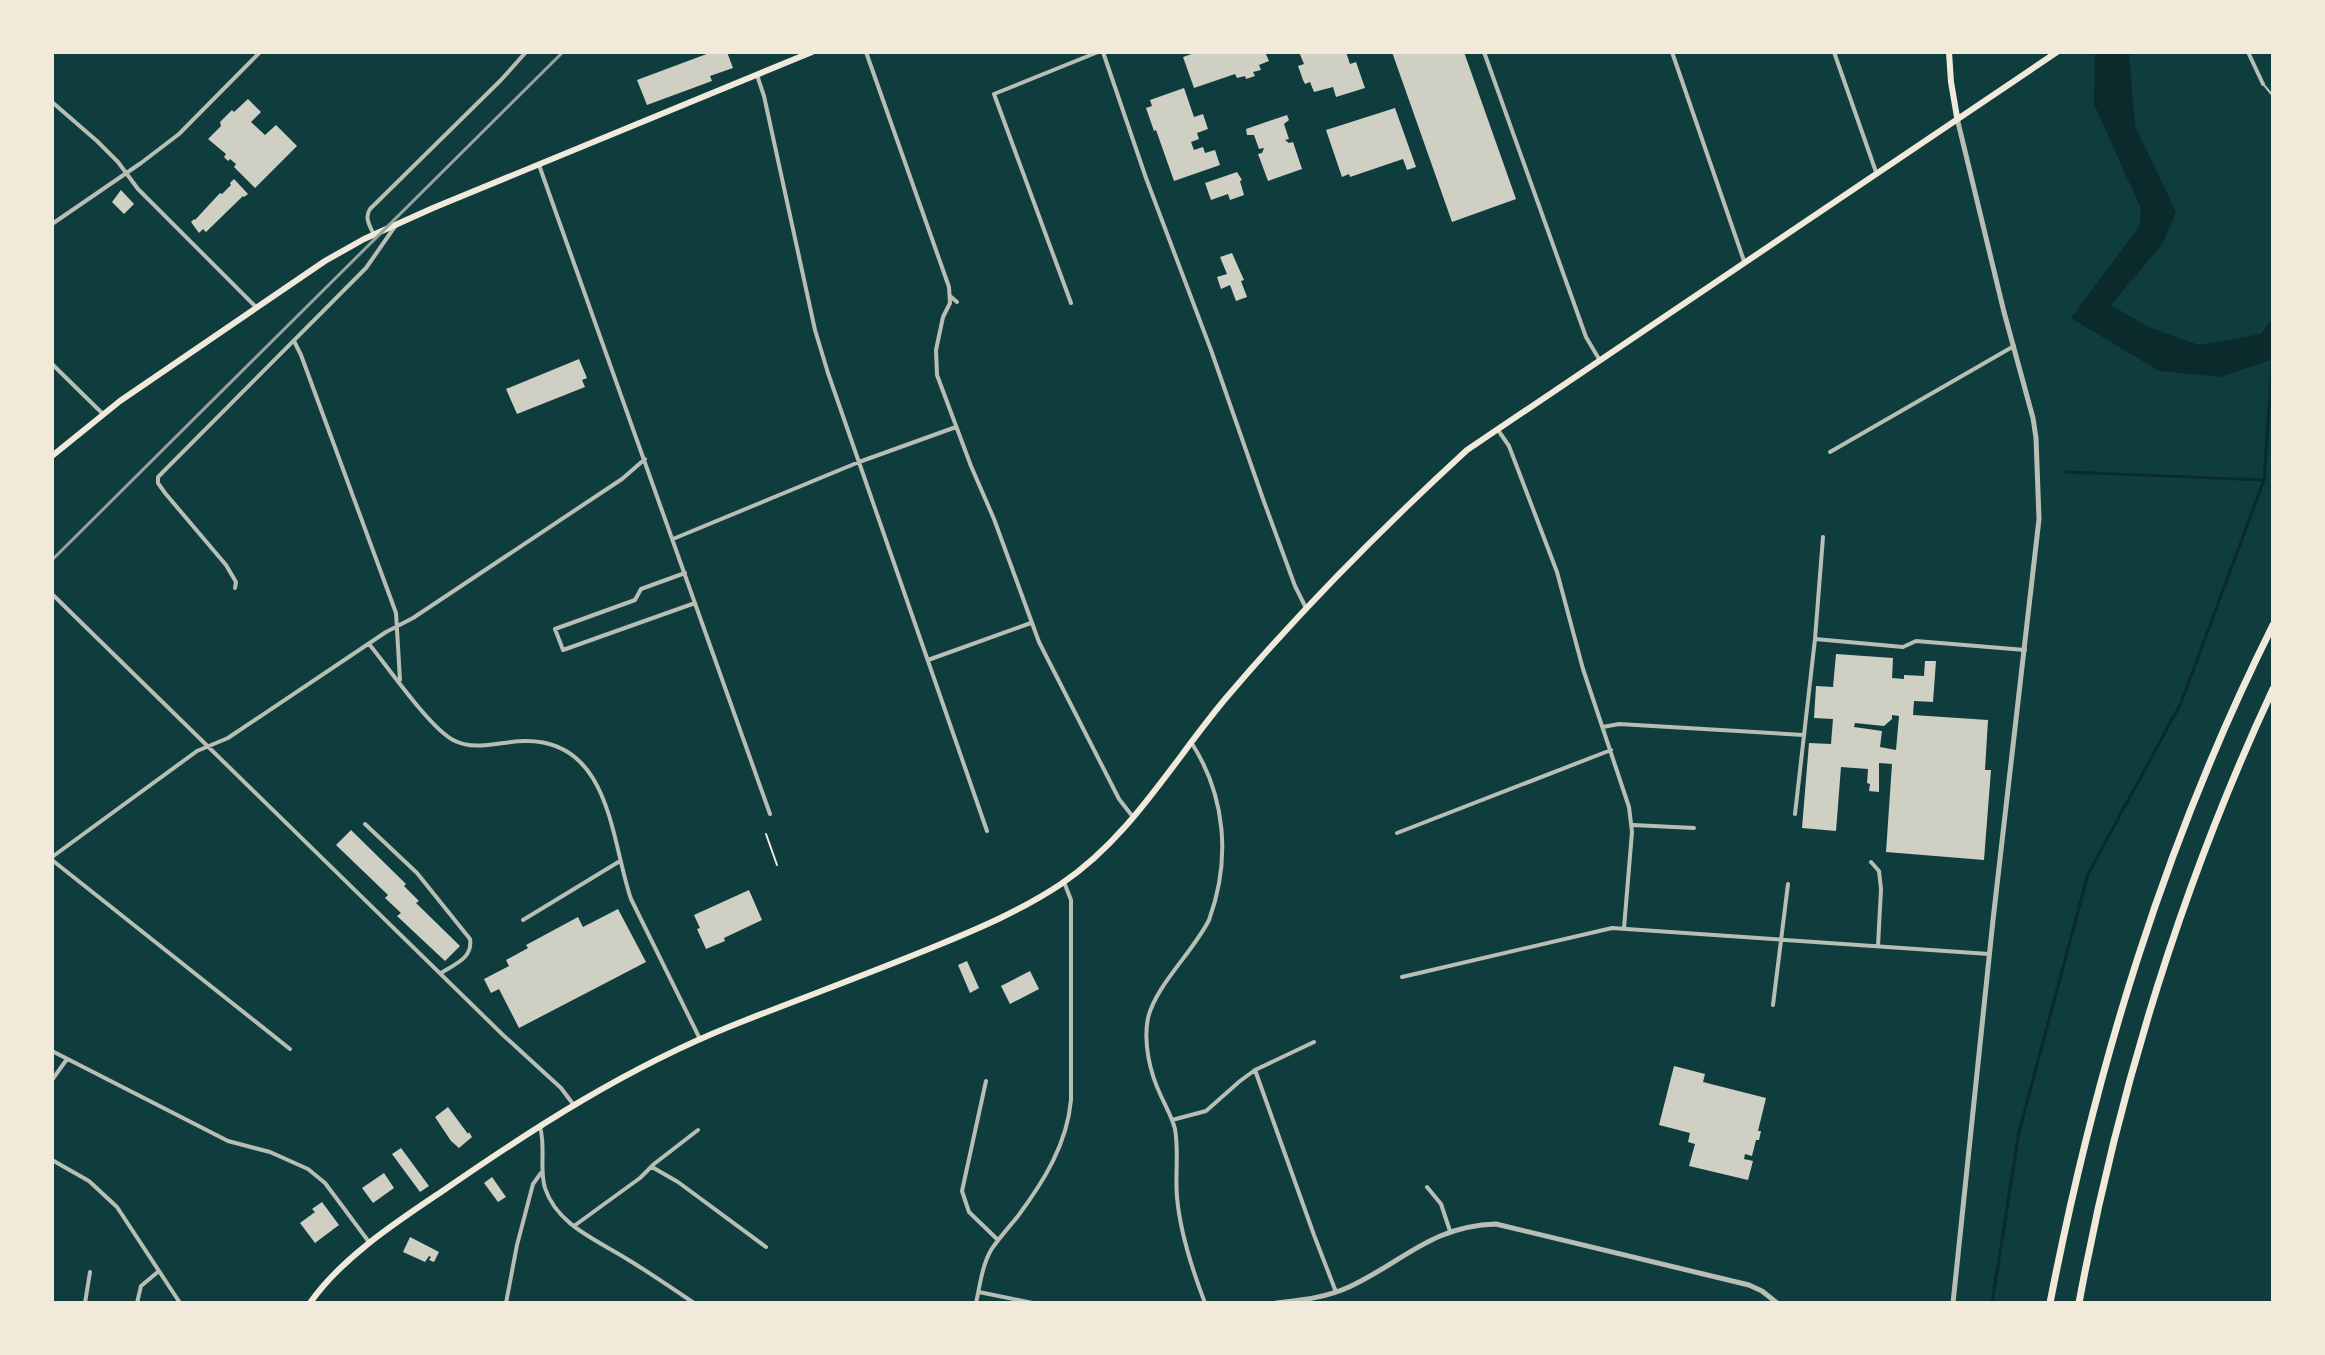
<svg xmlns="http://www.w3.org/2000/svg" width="2325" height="1355" font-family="Poppins,sans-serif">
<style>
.water{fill:#0a2a2b}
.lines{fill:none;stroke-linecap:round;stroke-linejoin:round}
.stream{stroke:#0a2a2b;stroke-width:3}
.building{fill:#cfcfc3;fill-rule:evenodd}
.path{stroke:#f1e9da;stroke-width:2}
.service{stroke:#b8beb3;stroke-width:2}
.minor{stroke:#b8beb3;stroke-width:4}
.tertiary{stroke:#b8beb3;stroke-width:5}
.primary{stroke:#f1e9da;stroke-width:6}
.motorway{stroke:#f1e9da;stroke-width:7}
.rail{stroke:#97a49c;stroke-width:3}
</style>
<rect width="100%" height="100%" fill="#0f3d3e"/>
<!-- water -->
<path class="water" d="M2095 52H2129L2135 126 2176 212 2163 243 2111 305 2148 327 2199 345 2261 334 2273 318V359L2221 377 2159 371 2071 318 2139 227 2141 209 2094 104Z"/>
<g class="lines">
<!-- stream -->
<path class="stream" d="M2066 472 2264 480
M1992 1303 2019 1132 2088 874 2181 703 2264 480 2273 350"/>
</g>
<!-- building -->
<path class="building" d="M712 52H727L733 68 710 76 712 81 647 105 637 80Z
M1197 52H1265L1269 61 1259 65 1261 70 1253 72 1255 76 1246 79 1245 76 1237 78 1235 74 1194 88 1183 57Z
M1299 52H1346L1350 64 1356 62 1365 88 1336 97 1333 87 1314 92 1310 82 1305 84 1303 80 1298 66 1304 64Z
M1392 52H1464L1516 199 1452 222Z
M1184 88 1194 117 1203 114 1208 129 1197 133 1199 139 1191 142 1194 150 1203 147 1205 153 1215 150 1220 165 1174 181 1156 130 1154 131 1146 108 1152 106 1150 100Z
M248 99 261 112 251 122 265 135 276 125 297 146 255 188 234 167 236 164 230 159 228 161 224 157 226 154 208 139 221 126 220 122 232 110 234 112Z
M1395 108 1416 167 1407 170 1403 159 1350 177 1349 174 1342 177 1326 130Z
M1287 115 1289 120 1284 124 1289 139 1285 140 1289 143 1293 142 1302 169 1268 181 1258 154 1262 153 1264 148 1259 149 1254 135H1247L1246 129Z
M1237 172 1242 180 1240 181 1244 195 1230 200 1228 194 1211 200 1205 183Z
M234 179 248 194 244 197 243 196 206 232 203 229 199 233 191 222 194 219 195 220 220 193 222 194 231 185 230 183Z
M121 190 134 204 124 214 112 202Z
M1232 253 1244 280 1241 281 1247 297 1236 301 1230 285 1221 289 1217 277 1227 274 1220 257Z
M579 359 587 378 582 380 585 387 517 414 506 389Z
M1836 654 1893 658 1892 678 1904 679V675L1924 676 1925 661H1936L1933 702 1914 701 1913 715 1988 720 1985 770H1991L1984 860 1886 852 1892 764 1879 763V792L1869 791 1870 784 1867 783 1868 769 1841 767 1836 831 1802 828 1809 743 1831 744 1833 719 1814 718 1816 686 1833 687ZM1892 715 1899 716 1896 750 1880 747 1882 731 1854 727 1855 723 1884 726 1892 719Z
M351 830 406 884 404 886 419 901 416 903 460 946 445 961 397 916 401 913 385 898 388 895 336 845Z
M749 890 762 920 724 938 725 941 706 949 697 929 700 928 694 915Z
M618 909 646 962 519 1028 499 989 491 993 484 979 509 966 506 960 528 948 526 945 578 917 583 927Z
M967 961 979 988 970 993 958 965Z
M1030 971 1039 989 1010 1004 1001 986Z
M1674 1066 1705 1074 1703 1082 1766 1098 1758 1131H1761L1759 1140H1756L1752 1156 1745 1154 1744 1159 1753 1161 1748 1180 1689 1166 1695 1144 1688 1142 1690 1133 1659 1125Z
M448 1107 468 1134 469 1132 472 1137 459 1148 451 1141 435 1117Z
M401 1148 429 1186 420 1192 392 1154Z
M384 1173 394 1188 373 1203 362 1188Z
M492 1177 506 1197 498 1202 484 1183Z
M322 1202 339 1225 315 1243 300 1223 315 1212 312 1209Z
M410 1237 439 1252 434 1262 429 1260 431 1257 429 1256 425 1262 403 1252Z"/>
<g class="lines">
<!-- path -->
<path class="path" d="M766 834 777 865"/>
<!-- service -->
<path class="service" d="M2264 85 2273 96"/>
<!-- minor -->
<path class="minor" d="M866 52 949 287 950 303 943 317 936 350 937 375 971 466 994 519 1039 642 1119 799 1133 817
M1103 52 1146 178 1211 350 1263 499 1295 586 1306 608
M1484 52 1586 337 1599 359
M1672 52 1744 261
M1834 52 1876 172
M2248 52 2263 84
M757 75 764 96 815 330 828 373 987 831
M52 102 97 141 118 162 138 189 257 308
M539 165 770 814
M52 224 141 163 179 134 260 52
M374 235C370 226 364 218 370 209L501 80 526 52
M950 296 957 302
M1071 303 994 94 1098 52
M294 341 301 355 396 613 400 680
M52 364 103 414
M1498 430 1509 446 1557 572 1583 669 1629 807 1632 832 1624 928
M1830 452 2014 346
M673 539 859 462 956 427
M685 573 641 589 635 600 555 629 563 650 695 603
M235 588 236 582 226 565 165 493 158 483V477L366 268 396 225
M52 594 503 1035 561 1088 573 1104
M1815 639 1903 647 1916 641 2025 650
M369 644C388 667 429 727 453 740 476 752 501 741 525 741 611 740 611 841 631 899L700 1039
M928 660 1031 623
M1603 727 1619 724 1804 735
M1191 742C1226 796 1231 860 1209 920 1193 952 1156 985 1148 1018 1143 1043 1150 1073 1161 1096 1166 1107 1172 1117 1175 1129 1179 1151 1175 1175 1177 1197 1180 1233 1192 1269 1205 1303
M1795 814 1815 639 1823 537
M365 824 417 873 470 939C473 958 455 964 441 973
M1633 825 1694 828
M1397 833 1611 750
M52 857 197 751 228 738 386 632 413 618 622 479 645 459
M52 860 290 1049
M1871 862 1879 871 1881 889 1878 946
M523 920 620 861
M1402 977 1612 928 1989 954
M1773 1005 1788 884
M52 1051 228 1141 270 1152 308 1169 325 1183 369 1242
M1255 1070 1314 1235 1336 1292
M52 1080 67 1059
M986 1081 962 1191 969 1212 998 1240
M1172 1120 1206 1111 1240 1081 1255 1070 1314 1042
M540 1127C546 1147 539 1168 545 1188 557 1225 597 1240 627 1259 650 1273 672 1288 694 1303
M52 1160 89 1181 117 1207 180 1303
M652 1167 678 1182 766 1247
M1427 1187 1441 1204 1450 1231
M574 1226 640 1178 654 1164 698 1130
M979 1292 1033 1303
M85 1303 90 1272
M137 1303 141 1286 159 1271
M506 1303 517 1245 533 1184 541 1173
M976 1303C980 1285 982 1266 991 1250 999 1238 1009 1227 1018 1216 1044 1181 1067 1144 1071 1100V900L1064 882"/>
<!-- tertiary -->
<path class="tertiary" d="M1276 1303C1301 1300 1325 1298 1349 1287 1403 1262 1431 1226 1496 1224L1749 1285 1762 1291 1777 1303
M1953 1303 1993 920 2039 519 2036 438 2033 418 2004 312 1957 118"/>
<!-- primary -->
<path class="primary" d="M1949 52 1951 82 1957 117
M52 456 120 401 325 261 364 239 433 208 812 52
M310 1303C342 1257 398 1221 444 1190 535 1127 627 1068 731 1026 799 999 868 974 936 946 980 928 1022 910 1061 884 1131 837 1173 761 1226 698 1301 610 1382 528 1467 450L2057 52"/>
<!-- motorway -->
<path class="motorway" d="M2050 1303C2096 1067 2165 841 2273 625
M2079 1303C2118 1092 2182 884 2273 689"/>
<!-- rail -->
<path class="rail" d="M52 560 563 52"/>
</g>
<!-- border -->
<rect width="2325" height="1355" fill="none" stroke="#f1e9da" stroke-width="108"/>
</svg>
